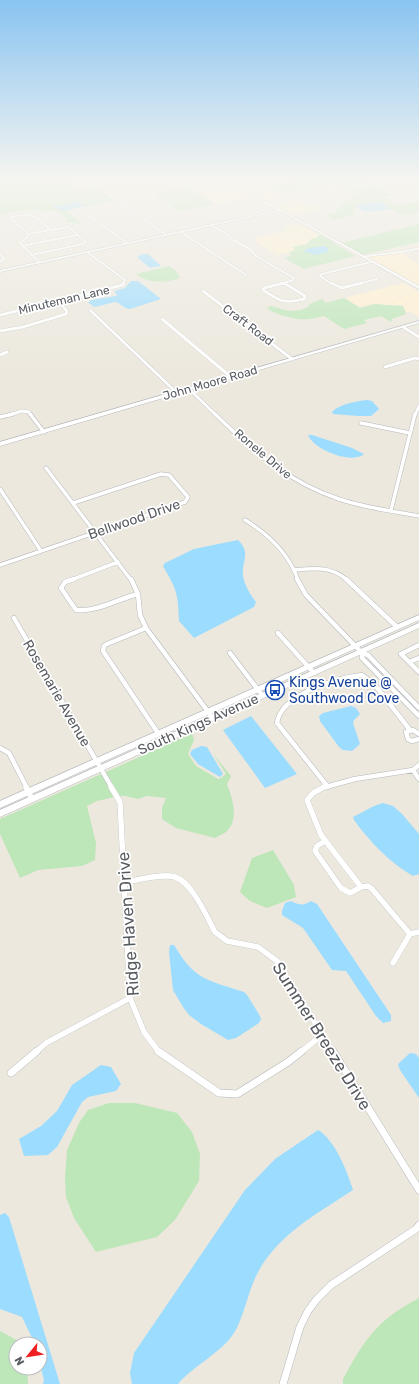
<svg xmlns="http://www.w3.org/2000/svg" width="419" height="1384" font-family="Rubik,sans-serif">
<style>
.commercial{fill:#fff0d0}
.green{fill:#bde6b9}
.water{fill:#9bdcff}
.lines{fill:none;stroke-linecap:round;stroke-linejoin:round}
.street-far5-casing{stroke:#b5b8bd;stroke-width:2.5}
.street-far4-casing{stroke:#b5b8bd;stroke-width:3.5}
.street-far3-casing{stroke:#b5b8bd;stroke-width:4.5}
.street-far2-casing{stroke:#b5b8bd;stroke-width:5.5}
.street-far1-casing{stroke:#b5b8bd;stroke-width:6}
.street-casing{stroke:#b5b8bd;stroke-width:8}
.secondary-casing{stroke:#b5b9bf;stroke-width:1}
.street-far5{stroke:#fff;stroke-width:2}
.street-far4{stroke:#fff;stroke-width:3}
.street-far3{stroke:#fff;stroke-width:3.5}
.street-far2{stroke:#fff;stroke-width:4.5}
.street-far1{stroke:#fff;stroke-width:5.5}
.street{stroke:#fff;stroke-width:7}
.secondary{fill:#fff;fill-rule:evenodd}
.labels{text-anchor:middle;stroke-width:3.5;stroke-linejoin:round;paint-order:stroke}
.far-street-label{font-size:12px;fill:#585c61;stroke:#fff}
.street-label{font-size:14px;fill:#585c61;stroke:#fff}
.transit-label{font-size:14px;fill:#164399;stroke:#fff;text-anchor:start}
.near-street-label{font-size:17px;fill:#585c61;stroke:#fff}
</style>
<rect width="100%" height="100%" fill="#ece8de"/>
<!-- commercial -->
<path class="commercial" d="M184 180H224L255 197 215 204 188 187 173 190 162 184 166 183 164 184 172 189H178L180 188 170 183Z
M296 180 271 185 279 191 275 193 282 197 277 198 284 201 271 204 239 186 275 181Z
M295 200 309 206 314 205 322 209 292 215 272 205Z
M299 224 332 242 278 255 252 239 288 230 283 227Z
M404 253 406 254 404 255 419 264V287L365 257 383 254Z
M403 283 419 292V317L410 311 406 312 403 306 401 305 407 303 398 298 414 293 397 297 406 303 397 306 373 304 360 307 345 298Z"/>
<!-- green -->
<path class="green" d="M0 180H38L41 182 77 180 68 190 87 189 96 187 115 200 87 207 88 206 83 205 80 201 51 206 66 211 82 224 65 221 68 219 56 210 49 211V213C34 206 15 210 0 215V189H3L0 184Z
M296 180H378L377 181 345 189 335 184 286 192 279 191 271 185Z
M372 184 395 195 382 197 392 201V204L398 203 403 205 419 201V212C415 213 408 216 404 215 395 214 392 208 386 204 377 198 361 203 354 208L353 215 333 220 327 215 337 212V209L348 201 353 200 349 197 357 195 346 189Z
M188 187 215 204 179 211 155 194Z
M419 224V242L362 255 341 243Z
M320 234 355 256 304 269 284 258 292 255 288 253 295 250 293 247 307 244 311 239 316 238Z
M169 266 176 271 180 278C166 283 149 284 136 274Z
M344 298 360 308 374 304 403 306 406 314 392 319 391 322 381 316 364 320 367 323 344 329 324 316C304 321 300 320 281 315 275 313 272 312 267 308L271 306 289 311 301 310 308 307 310 304 322 299 326 303Z
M192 733 194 740 188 754 196 766 218 779 221 778 226 774 213 754 231 776 227 784C232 798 240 819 226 832 223 834 218 836 215 838L176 828 162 819V808L166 798 147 796 138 799 125 796H120L106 772Z
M101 774 114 797 97 801 87 806 96 843 95 860 82 866 38 870 20 878 0 834V819Z
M273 850 294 885 296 897 267 908 250 901 240 892 252 858Z
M109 1103H135L177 1113 192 1132 200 1154 199 1181 175 1220 157 1237 96 1252 74 1218 66 1197 65 1177 67 1150 79 1123 88 1110Z
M419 1298V1384H343V1379C364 1340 378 1319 419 1298Z
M0 1331 22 1343 16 1344V1368H27L28 1384H0Z"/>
<!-- water -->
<path class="water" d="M80 201 82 205 87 206 65 211 51 207Z
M382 202 391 209 367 212 356 208 363 203Z
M324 246 329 249 327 252 315 255 304 251 309 248Z
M143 254H148L161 266 150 268 138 258V256Z
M131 281H138L161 299 130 309C124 309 121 303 115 302L95 307 88 303 91 300 116 296 117 295 114 291 125 288Z
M367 400 372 401 379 409 371 416H358L333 414 332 412C339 404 357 401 367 400Z
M308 435H312L352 448 364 454C351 465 313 449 308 435Z
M238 540C252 554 241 561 243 576 245 586 250 594 256 602L254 607 194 638 179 621C178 594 177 590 163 566L165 563 194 549Z
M351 706 356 708 360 714 354 720 353 723 360 744 352 751 343 750 339 747 320 721 319 716 323 713Z
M251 716 297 774 265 788 223 730Z
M201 746 207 747 223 774 220 777 198 764 190 754 192 750Z
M383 803 393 806 402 814 419 834V874L413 876C389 862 370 842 354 820L353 817C364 812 371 806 383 803Z
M291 901C299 905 303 906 311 901L317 904 391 1015V1021L383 1023 376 1016 346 971 332 970 303 928 282 915V911L285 903Z
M170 945H174C195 981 208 980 244 992L247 995 260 1016 261 1019 259 1023 236 1038 228 1040 201 1024 189 1015 183 1007 173 990 169 952Z
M410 1053 416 1054 419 1058V1098L400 1070 398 1064Z
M101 1065 111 1067 121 1084 116 1091 88 1097 82 1102 57 1147 48 1155 24 1156 19 1139 41 1126 57 1111 72 1085Z
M318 1130C335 1140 347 1171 353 1190 317 1214 276 1235 256 1276 248 1293 243 1319 234 1333 220 1354 194 1365 178 1384H132L130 1373 134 1353 245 1190 275 1159Z
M5 1213 9 1217 60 1384H43L44 1380 40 1364V1344H35L22 1317 0 1309V1215Z"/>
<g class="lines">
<defs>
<path id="street-far5" d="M88 180 166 235
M372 183 411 201
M237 186 282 180
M270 204 389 180
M85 213 127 243
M211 225 228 235 233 240 250 249 256 256 294 278 293 280 284 283
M181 232 246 275
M28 234 68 227 86 242 83 244 31 255
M22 246 77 235
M87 252 125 280 123 284
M0 254 4 259 0 261
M363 257C382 253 401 254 419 248
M39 262 20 243 27 238 28 234 11 219V217C32 213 35 215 50 229
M280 284H285
M332 284 320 276 322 274 371 262
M358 284 377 279"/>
<path id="street-far4" d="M284 283 305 296 304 299C284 304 279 301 263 290L264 288Z
M331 283 342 288 362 283
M203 291 292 359
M90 310 177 393
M0 315 123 285 124 283
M162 319 231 377
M403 327 419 337
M0 331 23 327 66 314 67 311 57 300
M0 355 7 352
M385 367 415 358 419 359
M189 389 216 415
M9 415 22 411 29 412 31 415
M415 415 419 406"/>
<path id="street-far3" d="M30 414 44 432
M215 414C251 449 289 483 339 499 365 508 392 511 419 516
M0 417 13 414
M361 423 410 433
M46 468 131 580
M0 489 41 551
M391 510 415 414
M245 520C268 534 289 554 298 580
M0 565 185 502 188 497 169 475 161 474 73 503
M294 570C313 568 332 566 347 580
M71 580 118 562"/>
<path id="street-far2" d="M74 579 65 582 61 588 76 610C97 612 118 599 138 594
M131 579 138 594 140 615 146 628 212 717
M297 579 306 595 362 653V658L419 716
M346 579 397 627
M14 618 112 788
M146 628 107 644 104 646 103 651 158 733
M278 633 313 672
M419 645 401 654 419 672
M230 653 262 695
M362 653 368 655 419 708
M409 662 419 658
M419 734 413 730 406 732 408 739 412 741 419 739
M0 748 9 753 27 788
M413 770 419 779
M328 787 277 723C281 694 337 678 362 675L375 685 410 730
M322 788 355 779 413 770 419 765"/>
<path id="street-far1" d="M26 787 32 799
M111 787 120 802 130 998 144 1032 159 1052
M324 787 313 793 307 800 321 835 361 887 368 886 372 889 410 934
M325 841 317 846 315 851 341 888 350 893 361 887
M125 882C139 880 162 873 175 877 192 882 207 917 215 932L227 941 258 947 277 961 333 1052
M393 963 410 934 419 932
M36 1052 46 1043 130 998
M301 1052 322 1035"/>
<path id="street" d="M158 1051 219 1093 237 1094 288 1062 302 1051
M333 1051 419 1190
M11 1073 37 1051
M283 1384 300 1327 308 1311 316 1300 331 1285 416 1229 419 1225"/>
<path id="secondary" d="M225 180H228L419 286V289L280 211 0 272V270L277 210Z
M419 321V323L0 446V442Z
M419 615V620L0 808V801Z
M419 623V628L0 817V810Z"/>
</defs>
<!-- street-far5 casing -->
<use href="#street-far5" class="street-far5-casing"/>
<!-- street-far4 casing -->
<use href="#street-far4" class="street-far4-casing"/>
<!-- street-far3 casing -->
<use href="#street-far3" class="street-far3-casing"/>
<!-- street-far2 casing -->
<use href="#street-far2" class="street-far2-casing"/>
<!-- street-far1 casing -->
<use href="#street-far1" class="street-far1-casing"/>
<!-- street casing -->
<use href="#street" class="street-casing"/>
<!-- secondary casing -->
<use href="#secondary" class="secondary-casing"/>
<!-- street-far5 -->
<use href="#street-far5" class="street-far5"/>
<!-- street-far4 -->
<use href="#street-far4" class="street-far4"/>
<!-- street-far3 -->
<use href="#street-far3" class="street-far3"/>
<!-- street-far2 -->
<use href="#street-far2" class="street-far2"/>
<!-- street-far1 -->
<use href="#street-far1" class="street-far1"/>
<!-- street -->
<use href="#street" class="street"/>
<!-- secondary -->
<use href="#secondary" class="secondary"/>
</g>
<!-- sky -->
<linearGradient id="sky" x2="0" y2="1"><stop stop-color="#89c4f1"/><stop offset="0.48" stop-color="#f6f5f0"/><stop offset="1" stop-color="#f6f5f0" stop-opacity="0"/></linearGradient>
<rect width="419" height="374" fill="url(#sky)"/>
<!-- icons -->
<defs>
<symbol id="bus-ring" viewBox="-11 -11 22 22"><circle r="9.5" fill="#fff" stroke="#1a4fb4" stroke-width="1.5"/><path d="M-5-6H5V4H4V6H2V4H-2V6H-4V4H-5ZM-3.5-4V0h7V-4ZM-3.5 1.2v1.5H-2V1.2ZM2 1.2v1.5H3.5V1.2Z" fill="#1a4fb4"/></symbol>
</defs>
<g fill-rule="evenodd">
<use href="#bus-ring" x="264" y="679" width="22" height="22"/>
</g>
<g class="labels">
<!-- far-street labels -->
<g class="far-street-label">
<text transform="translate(64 300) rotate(-13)" y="4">Minuteman Lane</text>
<text transform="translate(248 325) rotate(37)" y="4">Craft Road</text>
<text transform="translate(210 383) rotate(-16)" y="4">John Moore Road</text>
<text transform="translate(263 454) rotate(40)" y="4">Ronele Drive</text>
</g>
<!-- street labels -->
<g class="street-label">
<text transform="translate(134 519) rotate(-19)" y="5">Bellwood Drive</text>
<text transform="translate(57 693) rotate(60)" y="5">Rosemarie Avenue</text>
<text transform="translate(198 724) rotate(-24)" y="5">South Kings Avenue</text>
</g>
<!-- transit labels -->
<g class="transit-label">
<text x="289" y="687">Kings Avenue @<tspan x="289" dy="16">Southwood Cove</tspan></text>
</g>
<!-- near-street labels -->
<g class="near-street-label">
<text transform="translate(128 924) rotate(-94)" y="6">Ridge Haven Drive</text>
<text transform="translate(322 1036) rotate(58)" y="6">Summer Breeze Drive</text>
</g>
</g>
<!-- north arrow -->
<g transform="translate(28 1356) rotate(240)"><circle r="19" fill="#ffffff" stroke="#bcbec0"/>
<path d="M0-3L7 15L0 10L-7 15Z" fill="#f02022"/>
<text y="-6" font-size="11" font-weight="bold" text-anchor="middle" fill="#585c61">N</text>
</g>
</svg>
